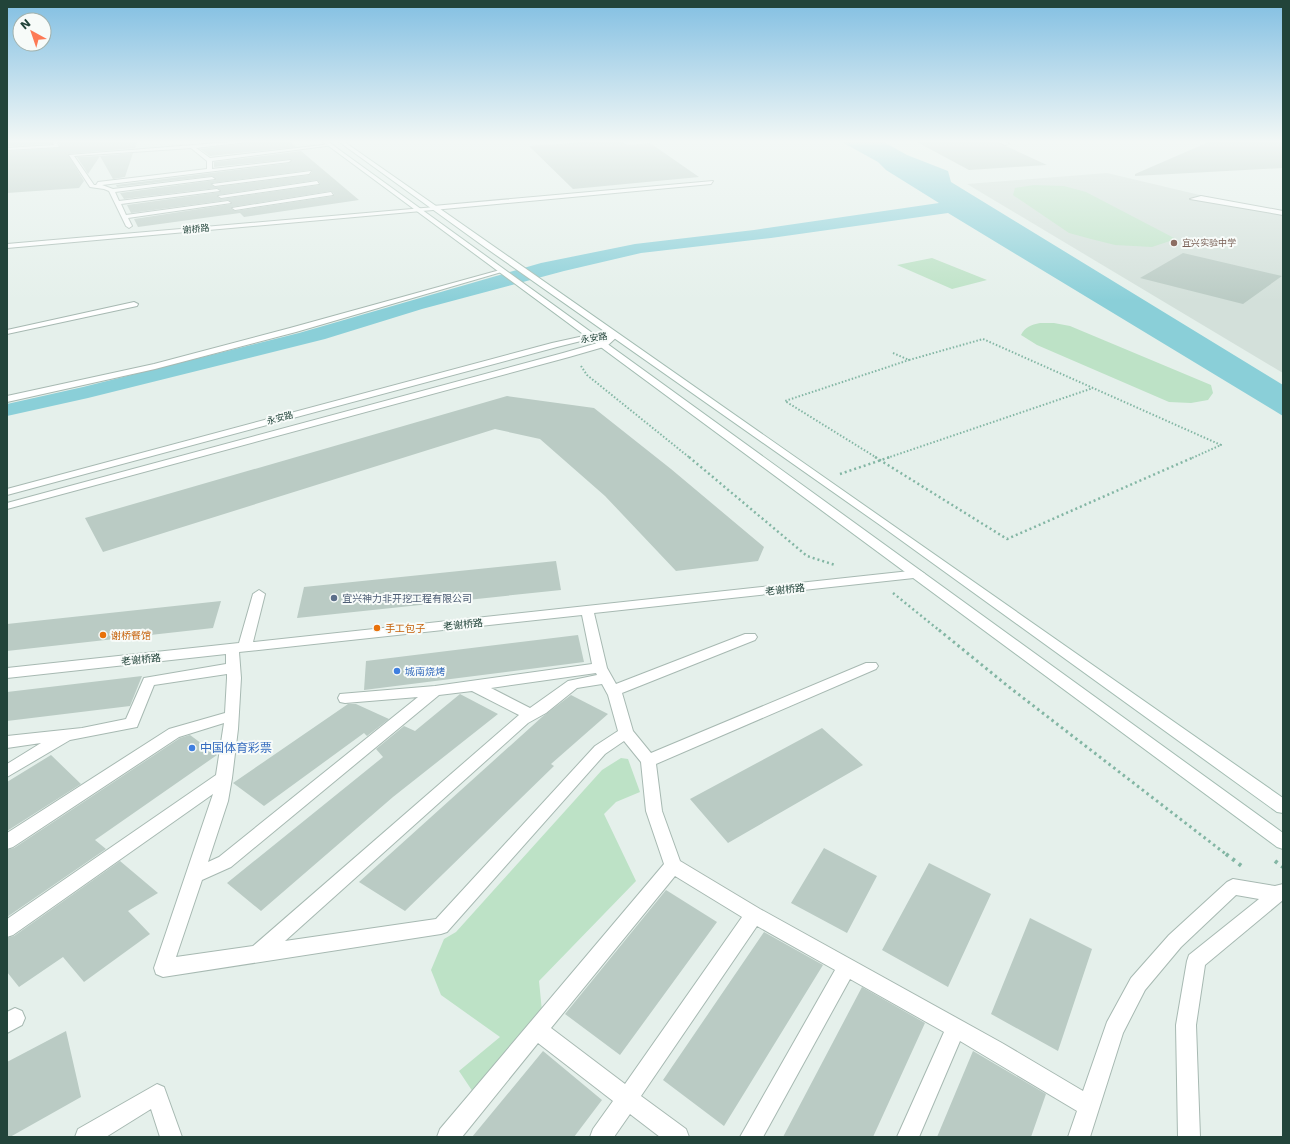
<svg xmlns="http://www.w3.org/2000/svg" width="1290" height="1144" font-family="'DejaVu Sans','Noto Sans SC',sans-serif">
<style>
.built{fill:#d3e0da}
.green{fill:#bde2c6}
.water{fill:#8acfd8}
.building{fill:#bacbc4;fill-rule:evenodd}
.lines{fill:none;stroke-linecap:round;stroke-linejoin:round}
.minor-casing{stroke:#a7b9b2;stroke-width:2}
.tertiary-casing{stroke:#a7b9b2;stroke-width:2}
.secondary-casing{stroke:#a3bcb2;stroke-width:2}
.path-far3{stroke:#83b6a4;stroke-width:2;stroke-dasharray:1.5 2;stroke-linecap:butt}
.path-far2{stroke:#83b6a4;stroke-width:2.5;stroke-dasharray:2 3;stroke-linecap:butt}
.path-far1{stroke:#83b6a4;stroke-width:3;stroke-dasharray:2.5 3.5;stroke-linecap:butt}
.path{stroke:#83b6a4;stroke-width:4;stroke-dasharray:3 5;stroke-linecap:butt}
.minor{fill:#fff;fill-rule:evenodd}
.tertiary{fill:#fff;fill-rule:evenodd}
.secondary{fill:#fff;fill-rule:evenodd}
.education-dot{fill:#8d6e63;stroke:#f7fbf9;stroke-width:1.5}
.service-dot{fill:#5c6f8a;stroke:#f7fbf9;stroke-width:1.5}
.food-dot{fill:#e8710a;stroke:#f7fbf9;stroke-width:1.5}
.shop-dot{fill:#3f7fe0;stroke:#f7fbf9;stroke-width:1.5}
.labels{text-anchor:middle;stroke-width:4;stroke-linejoin:round;paint-order:stroke}
.far-street-label{font-size:9px;fill:#22443a;stroke:#f7fbf9}
.far-education-label{font-size:9px;fill:#785e54;stroke:#f7fbf9;text-anchor:start}
.street-label{font-size:10px;fill:#22443a;stroke:#f7fbf9}
.service-label{font-size:10px;fill:#4e5e75;stroke:#f7fbf9;text-anchor:start}
.food-label{font-size:10px;fill:#c56008;stroke:#f7fbf9;text-anchor:start}
.shop-label{font-size:10px;fill:#366cbe;stroke:#f7fbf9;text-anchor:start}
.near-shop-label{font-size:12px;fill:#366cbe;stroke:#f7fbf9;text-anchor:start}
</style>
<rect width="100%" height="100%" fill="#e5f0eb"/>
<!-- built -->
<path class="built" d="M1107 173 1204 196 1283 211V373L967 184Z"/>
<!-- green -->
<path class="green" d="M1034 185 1064 186 1086 192 1176 239 1152 247 1115 245 1091 239 1069 233 1013 195 1015 188Z
M932 258 987 280 952 289 897 265Z
M1040 323H1054L1070 326 1211 385 1213 393 1208 400 1191 403 1169 402 1037 345 1021 335C1025 327 1031 325 1040 323Z
M621 758 628 759 640 792 616 802 604 814 636 881 539 981 542 1011 473 1092 459 1071 500 1037 441 995 431 970 444 939 456 932 602 770Z"/>
<!-- water -->
<path class="water" d="M840 141H882L907 155 948 171 951 182 1283 385V416L948 213 771 238 641 253 564 271 422 309 325 339 88 398 7 416V404L83 387 299 333 541 263 635 244 754 230 939 203 886 170 878 162Z"/>
<!-- building -->
<path class="building" d="M7 141H51L52 144 7 146Z
M58 141H138L135 148 68 154 84 181 79 188 7 193V151L59 148 60 146Z
M257 141H289L296 147 210 156 200 149 256 142Z
M600 141H622L627 145 650 143 699 177 573 189 529 146Z
M915 141H995L1047 165 969 170Z
M1211 141H1283V168L1135 176V174Z
M301 151 359 200 244 217 240 213 138 227 134 219 231 204 232 203 228 200 131 213 127 205 220 192 221 191 217 188 124 199 120 193 216 180 212 176 117 187 116 185 289 163 292 159 214 167V162ZM311 170 312 172 309 175 215 187 211 184 212 183ZM317 180 320 183 319 185 221 199 217 196 218 195ZM331 191 334 194 333 196 235 211 231 208 232 207Z
M133 153 125 177 113 179 100 156Z
M100 156 88 174 77 157Z
M1183 253 1282 276 1243 304 1140 278Z
M507 396 594 408 671 469 764 547 758 561 676 571 605 496 540 439 495 429 103 552 85 518Z
M556 561 561 590 297 618 304 587Z
M221 601 213 628 7 651V624Z
M578 635 584 662 364 690 366 661Z
M142 676 130 706 7 721V692Z
M460 694 498 714 393 797 261 911 227 883 383 757 376 749 404 726 415 731Z
M571 695 608 714 551 764 554 766 405 911 359 882 542 717Z
M348 704H356L389 719 367 736 364 733 264 806 233 783Z
M822 728 863 765 728 843 690 799Z
M190 735 217 755 95 840 106 849 7 917V850L14 848 180 738Z
M51 755 81 784 7 831V782Z
M824 848 877 876 847 933 791 903Z
M120 861 158 893 128 911 150 934 84 982 63 957 19 987 7 972V938L14 936Z
M929 863 991 894 948 987 882 950Z
M666 890 717 922 620 1055 565 1014Z
M1030 918 1092 949 1058 1051 991 1014Z
M764 932 823 965 724 1126 663 1080Z
M862 987 925 1023 873 1137H783Z
M66 1031 81 1097 10 1137H7V1062Z
M543 1051 602 1100 574 1137H472Z
M973 1051 1046 1094 1031 1137H937Z"/>
<g class="lines">
<defs>
<path id="minor" d="M52 141H56L59 147 7 150V148L54 145Z
M243 141H256L196 148 210 158 331 144 333 145 212 161V169L291 160 289 162 102 185 113 189 212 177 215 179 115 192 119 201 217 189 220 191 121 204 126 215 228 201 231 203 128 218 132 226 129 228 126 226 109 191 104 189 90 187 69 155ZM191 148 207 161V169L98 182 96 185H94L74 156Z
M997 141H1003L1009 144 1005 145Z
M311 171 309 174 215 186 212 184Z
M317 181 319 184 221 198 218 196Z
M713 181 711 184 433 210 430 208 433 206Z
M331 192 333 195 235 210 232 208Z
M1201 196 1283 211V215L1190 199Z
M500 270 505 271 296 332 155 369 7 402V396L154 364 290 328Z
M134 302 138 304 137 306 7 334V330Z
M919 570 925 574 923 577 594 613 607 668 616 684 745 634H755L757 637 755 640 622 693 633 731 651 753 866 663H876L878 666 876 669 656 764 662 811 680 861 760 909 1002 1043 1083 1091 1107 1022 1131 978 1169 935 1227 882 1233 879 1275 886 1283 884V900L1205 965 1196 1025 1200 1137H1178L1176 1025 1187 961 1189 955 1259 899 1236 895 1181 947 1145 990 1123 1033 1090 1137H1068L1077 1111 960 1041 919 1137H897L944 1032 850 979 763 1137H740L835 970 757 926 641 1096 686 1129 689 1137H660L630 1114 614 1137H590L593 1129 613 1101 538 1043 462 1137H437L440 1129 664 864 646 811 641 762 624 741 605 754 447 932 441 934 163 977 156 974 154 968 213 794 13 935 7 937V919L216 775 224 723 179 737 13 847 7 849V833L169 729 225 713 227 678V674L154 685 137 727 70 740 7 777V764L41 743 7 748V736L82 728 126 719 144 678 226 664V654L7 678V668L239 643 253 594 259 590 265 594 253 642ZM582 615 592 664 435 686 340 694 338 698 340 702 345 703 418 697 219 857 208 862 228 801 232 778 238 729 241 678 239 652ZM596 673 597 675 568 681 530 708 491 688ZM602 684 608 695 618 731 595 746 436 919 285 941 528 723 546 713 577 688ZM472 691 519 715 253 946 176 957 202 880 231 867 439 695ZM675 876 742 917 625 1084 551 1028Z
M15 1008 22 1011 25 1018 22 1025 7 1033V1012Z
M157 1084 164 1087 182 1137H160L151 1109 106 1137H75L78 1129Z"/>
<path id="tertiary" d="M435 207 433 210 7 248V244Z
M615 333 619 335 607 346 569 357 7 509V503L563 353 601 342 607 338H593L557 347 7 495V489L552 343 593 334Z"/>
<path id="secondary" d="M322 141H327L1283 833V849L1277 847Z
M338 141H343L1283 798V813L1277 812 880 525 486 248Z"/>
</defs>
<!-- minor casing -->
<use href="#minor" class="minor-casing"/>
<!-- tertiary casing -->
<use href="#tertiary" class="tertiary-casing"/>
<!-- secondary casing -->
<use href="#secondary" class="secondary-casing"/>
<!-- path-far3 -->
<path class="path-far3" d="M893 353 909 360
M909 360 983 339 1221 445 1192 458
M581 366 587 375 690 458
M877 458 785 401 909 360
M887 458 1093 388"/>
<!-- path-far2 -->
<path class="path-far2" d="M689 457 807 556 835 565
M875 457 1007 539 1194 457
M840 474 890 457
M893 593 940 631"/>
<!-- path-far1 -->
<path class="path-far1" d="M939 630 1009 687 1227 855"/>
<!-- path -->
<path class="path" d="M1226 854 1243 867
M1275 861 1283 867"/>
<!-- minor -->
<use href="#minor" class="minor"/>
<!-- tertiary -->
<use href="#tertiary" class="tertiary"/>
<!-- secondary -->
<use href="#secondary" class="secondary"/>
</g>
<!-- sky -->
<linearGradient id="sky" x2="0" y2="1"><stop stop-color="#82bfe2"/><stop offset="0.47" stop-color="#f3f8f6"/><stop offset="1" stop-color="#f3f8f6" stop-opacity="0"/></linearGradient>
<rect width="1290" height="301" fill="url(#sky)"/>
<!-- markers -->
<circle class="education-dot" cx="1174" cy="243" r="4"/>
<circle class="service-dot" cx="334" cy="598" r="4"/>
<g class="food-dot">
<circle cx="377" cy="628" r="4"/>
<circle cx="103" cy="635" r="4"/>
</g>
<g class="shop-dot">
<circle cx="397" cy="671" r="4"/>
<circle cx="192" cy="748" r="4"/>
</g>
<g class="labels">
<!-- far-street labels -->
<g class="far-street-label">
<text transform="translate(196 229) rotate(-5)" y="3">谢桥路</text>
<text transform="translate(594 338) rotate(-8)" y="3">永安路</text>
<text transform="translate(280 418) rotate(-15)" y="3">永安路</text>
</g>
<!-- far-education labels -->
<g class="far-education-label">
<text x="1182" y="246">宜兴实验中学</text>
</g>
<!-- street labels -->
<g class="street-label">
<text transform="translate(785 589) rotate(-6)" y="4">老谢桥路</text>
<text transform="translate(463 624) rotate(-6)" y="4">老谢桥路</text>
<text transform="translate(141 659) rotate(-6)" y="4">老谢桥路</text>
</g>
<!-- service labels -->
<g class="service-label">
<text x="342" y="602">宜兴神力非开挖工程有限公司</text>
</g>
<!-- food labels -->
<g class="food-label">
<text x="385" y="632">手工包子</text>
<text x="111" y="639">谢桥餐馆</text>
</g>
<!-- shop labels -->
<g class="shop-label">
<text x="405" y="675">城南烧烤</text>
</g>
<!-- near-shop labels -->
<g class="near-shop-label">
<text x="200" y="752">中国体育彩票</text>
</g>
</g>
<!-- border -->
<rect width="1290" height="1144" fill="none" stroke="#22443a" stroke-width="16"/>
<!-- north arrow -->
<g transform="translate(32 32) rotate(320)"><circle r="19" fill="#f7fbf9" stroke="#a2b2ad"/>
<path d="M0-3L7 15L0 10L-7 15Z" fill="#fd7a56"/>
<text y="-6" font-size="11" font-weight="bold" text-anchor="middle" fill="#22443a">N</text>
</g>
</svg>
